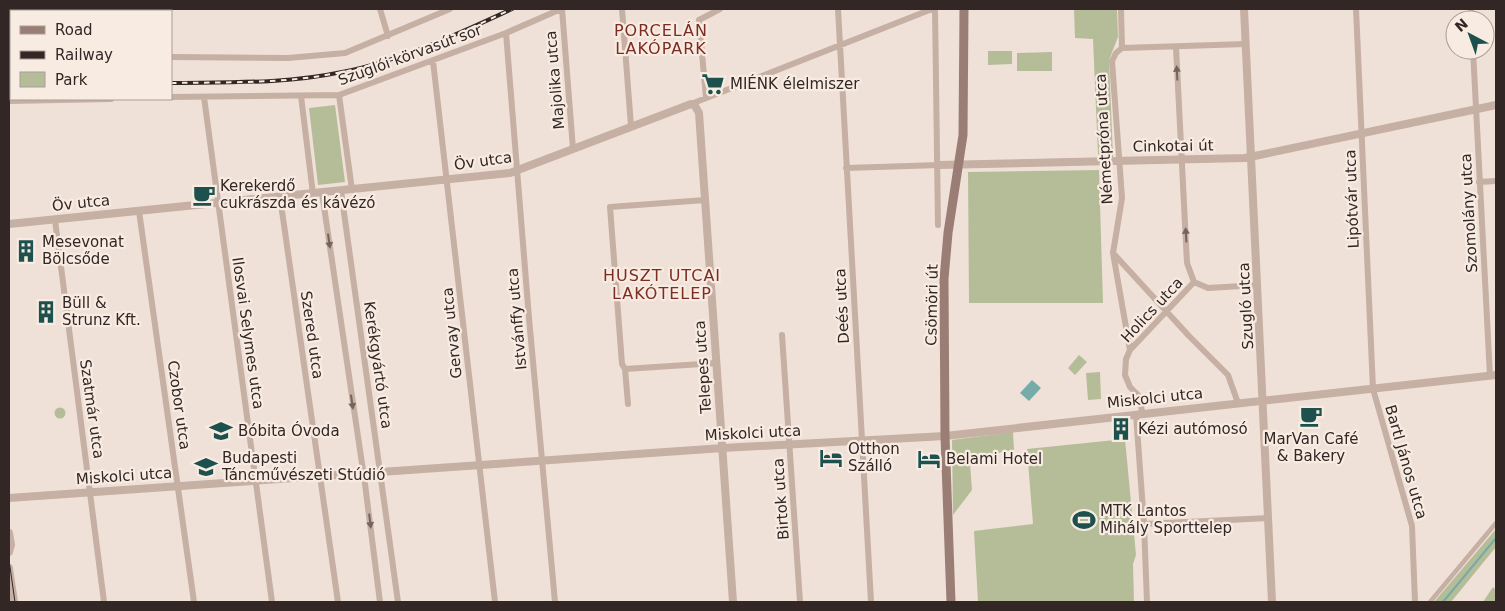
<svg xmlns="http://www.w3.org/2000/svg" width="1505" height="611" font-family="'DejaVu Sans',sans-serif">
<style>
.green{fill:#b5bd98}
.water{fill:#77aba7}
.lines{fill:none;stroke-linecap:round;stroke-linejoin:round}
.stream{stroke:#77aba7;stroke-width:2}
.pedestrian{stroke:#c6afa3;stroke-width:4.5}
.minor{stroke:#c6afa3;stroke-width:6}
.tertiary{stroke:#c6afa3;stroke-width:8}
.secondary{stroke:#9a7e75;stroke-width:9}
.tram{stroke:#322725;stroke-width:1}
.rail-casing{stroke:#322725;stroke-width:4}
.rail{stroke:#f8ebe2;stroke-width:2;stroke-dasharray:5.5;stroke-linecap:butt}
.oneway{fill:#75645e}
.labels{text-anchor:middle;stroke-width:4.5;stroke-linejoin:round;paint-order:stroke}
.street-label{font-size:15px;fill:#322725;stroke:#f8ebe2}
.poi-label{font-size:15px;fill:#322725;stroke:#f8ebe2;text-anchor:start}
.neighbourhood-label{font-size:16px;letter-spacing:1px;fill:#7d2c21;stroke:#f8ebe2}
</style>
<rect width="100%" height="100%" fill="#efe1d7"/>
<!-- green -->
<path class="green" d="M1074 9H1117L1118 37 1109 60 1113 157H1101L1098 154 1093 39 1075 38Z
M988 51H1012V64L988 65Z
M1052 52V71H1017V53Z
M335 105 345 182 318 185 309 108Z
M1099 170 1103 303H969L968 172Z
M1079 355 1087 362 1075 375 1068 368Z
M1100 372 1101 399 1088 400 1086 373Z
M54.5 413a5.5 5.5 0 1 1 11 0a5.5 5.5 0 1 1-11 0Z
M1013 432 1014 450 976 457 970 463 972 490 953 515 952 440Z
M1125 439 1136 555 1133 564 1134 602H978L974 531 1033 524 1027 449Z
M1496 529V547L1451 602H1434Z
M1493 587 1496 590V602H1483Z"/>
<!-- water -->
<path class="water" d="M1032 380 1041 388 1029 401 1020 393Z"/>
<g class="lines">
<!-- stream -->
<path class="stream" d="M1443 602 1496 538"/>
<!-- pedestrian -->
<path class="pedestrian" d="M1430 602 1496 523"/>
<!-- minor -->
<path class="minor" d="M380 9 388 36
M562 9 573 149
M622 9 631 126
M838 9 871 602
M935 9 938 225
M1121 9 1122 48
M1356 9 1373 389 1412 526 1415 602
M1471 9 1472 20
M77 11V9
M506 33 529 318 555 602
M1176 47 1187 263 1194 282
M1122 48 1116 53 1112 61 1122 198 1113 253 1130 350
M1122 48 1246 44
M1473 50 1490 376
M171 57 288 58 345 53 450 9
M9 59H11
M433 61 495 602
M339 95 352 190
M301 96 313 194
M171 97 339 95 506 33 561 9
M204 97 272 602
M706 98 699 20 720 9
M9 101 111 99
M691 104 932 9
M846 168 939 165
M1479 182 1496 181
M341 191 398 602
M322 193 365 484 380 602
M280 197 338 602
M139 211 194 602
M55 220 104 602
M1113 253 1189 336 1228 375 1238 403
M1194 282 1208 288 1258 285
M782 335 800 602
M625 369 717 363
M628 404 625 369 622 364 610 207 705 200
M1142 413 1140 397 1130 387 1125 375 1126 359 1130 350 1194 282
M1136 414 1144 524 1147 602
M1144 524 1269 518"/>
<!-- tertiary -->
<path class="tertiary" d="M1244 9 1272 602
M939 165 1245 158 1496 105
M9 224 510 173 691 104 695 106 699 113 733 602
M9 498 723 448 945 436 1496 375
M9 533 11 545 9 552
M9 568 14 602"/>
<!-- secondary -->
<path class="secondary" d="M951 602 945 436 944 279 948 233 963 135 964 9"/>
<!-- tram -->
<path class="tram" d="M9 560 15 602"/>
<defs>
<path id="rail" d="M9 80H11
M171 83C228 82 286 84 342 72 400 61 458 34 512 9"/>
</defs>
<!-- rail casing -->
<use href="#rail" class="rail-casing"/>
<!-- rail -->
<use href="#rail" class="rail"/>
</g>
<!-- one-way arrows -->
<defs><path id="oneway-solid" d="M-6-.8H1V-3.2L6.5 0L1 3.2V.8H-6Z" transform="scale(1.25)"/></defs>
<g class="oneway">
<use href="#oneway-solid" transform="translate(1177 73) rotate(-93)"/>
<use href="#oneway-solid" transform="translate(1186 235) rotate(-93)"/>
<use href="#oneway-solid" transform="translate(329 241) rotate(82)"/>
<use href="#oneway-solid" transform="translate(352 402) rotate(82)"/>
<use href="#oneway-solid" transform="translate(370 521) rotate(83)"/>
</g>
<!-- icons -->
<defs>
<symbol id="supermarket-bare" viewBox="-9 -9 18 18"><path d="M-6-5.5h2.5l.6 2H6L4.5 2H-2.5L-4.4-4H-6ZM-1.5 3.2a1.3 1.3 0 1 0 .1 0ZM3 3.2a1.3 1.3 0 1 0 .1 0Z" fill="#1d514e" stroke="#f8ebe2" stroke-width="2.5" paint-order="stroke"/></symbol>
<symbol id="cafe-bare" viewBox="-9 -9 18 18"><path d="M-5.5-4.5H6V0H3Q3 3.5 0 3.5H-2.5Q-5.5 3.5-5.5 0ZM3-3.2v2h1.7v-2ZM-6 4.5H4V6H-6Z" fill="#1d514e" stroke="#f8ebe2" stroke-width="2.5" paint-order="stroke"/></symbol>
<symbol id="building-bare" viewBox="-9 -9 18 18"><path d="M-4-6H4V6H1V3H-1V6H-4ZM-2.5-4.3h1.7v1.8h-1.7ZM.8-4.3h1.7v1.8H.8ZM-2.5-1h1.7V.8h-1.7ZM.8-1h1.7V.8H.8Z" fill="#1d514e" stroke="#f8ebe2" stroke-width="2.5" paint-order="stroke"/></symbol>
<symbol id="school-bare" viewBox="-9 -9 18 18"><path d="M0-5L7-2L0 1L-7-2ZM-4 1L0 2.5L4 1V4Q0 6-4 4Z" fill="#1d514e" stroke="#f8ebe2" stroke-width="2.5" paint-order="stroke"/></symbol>
<symbol id="hotel-bare" viewBox="-9 -9 18 18"><path d="M-6-4.5h1.5V1H6V5H4.5V3h-9V5H-6ZM-4 0a1.8 1.8 0 1 1 3.6 0ZM.5 0V-2.5h3Q6-2.5 6 0Z" fill="#1d514e" stroke="#f8ebe2" stroke-width="2.5" paint-order="stroke"/></symbol>
<symbol id="stadium-bare" viewBox="-9 -9 18 18"><path d="M0-5a6.5 5 0 1 0 0 10a6.5 5 0 1 0 0-10ZM-3.5-1.8h7v3.6h-7Z" fill="#1d514e" stroke="#f8ebe2" stroke-width="2.5" paint-order="stroke"/></symbol>
</defs>
<g fill-rule="evenodd">
<use href="#supermarket-bare" x="697" y="68" width="32" height="32"/>
<use href="#cafe-bare" x="188" y="179" width="32" height="32"/>
<use href="#building-bare" x="10" y="235" width="32" height="32"/>
<use href="#building-bare" x="30" y="296" width="32" height="32"/>
<use href="#cafe-bare" x="1295" y="400" width="32" height="32"/>
<use href="#building-bare" x="1105" y="413" width="32" height="32"/>
<use href="#school-bare" x="205" y="415" width="32" height="32"/>
<use href="#hotel-bare" x="815" y="442" width="32" height="32"/>
<use href="#hotel-bare" x="913" y="443" width="32" height="32"/>
<use href="#school-bare" x="190" y="451" width="32" height="32"/>
<use href="#stadium-bare" x="1068" y="504" width="32" height="32"/>
</g>
<g class="labels">
<!-- street labels -->
<g class="street-label">
<text transform="translate(410 55) rotate(-20)" y="5">Szuglói körvasút sor</text>
<text transform="translate(555 80) rotate(-95)" y="5">Majolika utca</text>
<text transform="translate(1104 139) rotate(-93)" y="5">Németpróna utca</text>
<text transform="translate(1173 146) rotate(-1)" y="5">Cinkotai út</text>
<text transform="translate(483 161) rotate(-8)" y="5">Öv utca</text>
<text transform="translate(1352 199) rotate(-92)" y="5">Lipótvár utca</text>
<text transform="translate(81 203) rotate(-6)" y="5">Öv utca</text>
<text transform="translate(1469 213) rotate(-93)" y="5">Szomolány utca</text>
<text transform="translate(932 305) rotate(-89)" y="5">Csömöri út</text>
<text transform="translate(842 306) rotate(-93)" y="5">Deés utca</text>
<text transform="translate(1246 306) rotate(-93)" y="5">Szugló utca</text>
<text transform="translate(1152 310) rotate(-47)" y="5">Holics utca</text>
<text transform="translate(517 319) rotate(-95)" y="5">Istvánffy utca</text>
<text transform="translate(248 333) rotate(82)" y="5">Ilosvai Selymes utca</text>
<text transform="translate(452 333) rotate(-96)" y="5">Gervay utca</text>
<text transform="translate(312 335) rotate(82)" y="5">Szered utca</text>
<text transform="translate(378 365) rotate(82)" y="5">Kerékgyártó utca</text>
<text transform="translate(703 367) rotate(-94)" y="5">Telepes utca</text>
<text transform="translate(1155 398) rotate(-6)" y="5">Miskolci utca</text>
<text transform="translate(179 405) rotate(82)" y="5">Czobor utca</text>
<text transform="translate(92 409) rotate(82)" y="5">Szatmár utca</text>
<text transform="translate(753 433) rotate(-3)" y="5">Miskolci utca</text>
<text transform="translate(1406 462) rotate(74)" y="5">Bartl János utca</text>
<text transform="translate(124 476) rotate(-4)" y="5">Miskolci utca</text>
<text transform="translate(781 499) rotate(-94)" y="5">Birtok utca</text>
</g>
<!-- poi labels -->
<g class="poi-label">
<text x="730" y="89">MIÉNK élelmiszer</text>
<text x="220" y="191">Kerekerdő<tspan x="220" dy="17">cukrászda és kávézó</tspan></text>
<text x="42" y="247">Mesevonat<tspan x="42" dy="17">Bölcsőde</tspan></text>
<text x="62" y="308">Büll &amp;<tspan x="62" dy="17">Strunz Kft.</tspan></text>
<text x="1138" y="434">Kézi autómosó</text>
<text x="238" y="436">Bóbita Óvoda</text>
<text x="1311" y="444" text-anchor="middle">MarVan Café<tspan x="1311" dy="17">&amp; Bakery</tspan></text>
<text x="848" y="454">Otthon<tspan x="848" dy="17">Szálló</tspan></text>
<text x="222" y="463">Budapesti<tspan x="222" dy="17">Táncművészeti Stúdió</tspan></text>
<text x="946" y="464">Belami Hotel</text>
<text x="1100" y="516">MTK Lantos<tspan x="1100" dy="17">Mihály Sporttelep</tspan></text>
</g>
<!-- neighbourhood labels -->
<g class="neighbourhood-label">
<text x="661" y="36">PORCELÁN<tspan x="661" dy="18">LAKÓPARK</tspan></text>
<text x="662" y="281">HUSZT UTCAI<tspan x="662" dy="18">LAKÓTELEP</tspan></text>
</g>
</g>
<!-- border -->
<rect width="1505" height="611" fill="none" stroke="#322725" stroke-width="20"/>
<!-- legend -->
<rect x="10" y="10" width="162" height="90" fill="#f8ebe2" stroke="#a99d96"/>
<rect x="20" y="26" width="25" height="8" fill="#9a7e75" stroke="#a99d96"/>
<text x="55" y="35" font-size="15" fill="#322725">Road</text>
<rect x="20" y="51" width="25" height="8" fill="#322725" stroke="#a99d96"/>
<text x="55" y="60" font-size="15" fill="#322725">Railway</text>
<rect x="20" y="72" width="25" height="15" fill="#b5bd98" stroke="#a99d96"/>
<text x="55" y="85" font-size="15" fill="#322725">Park</text>
<!-- north arrow -->
<g transform="translate(1470 35) rotate(319)"><circle r="24" fill="#f8ebe2" stroke="#a99d96"/>
<path d="M0-4L9 19L0 12L-9 19Z" fill="#1d514e"/>
<text y="-8" font-size="14" font-weight="bold" text-anchor="middle" fill="#322725">N</text>
</g>
</svg>
